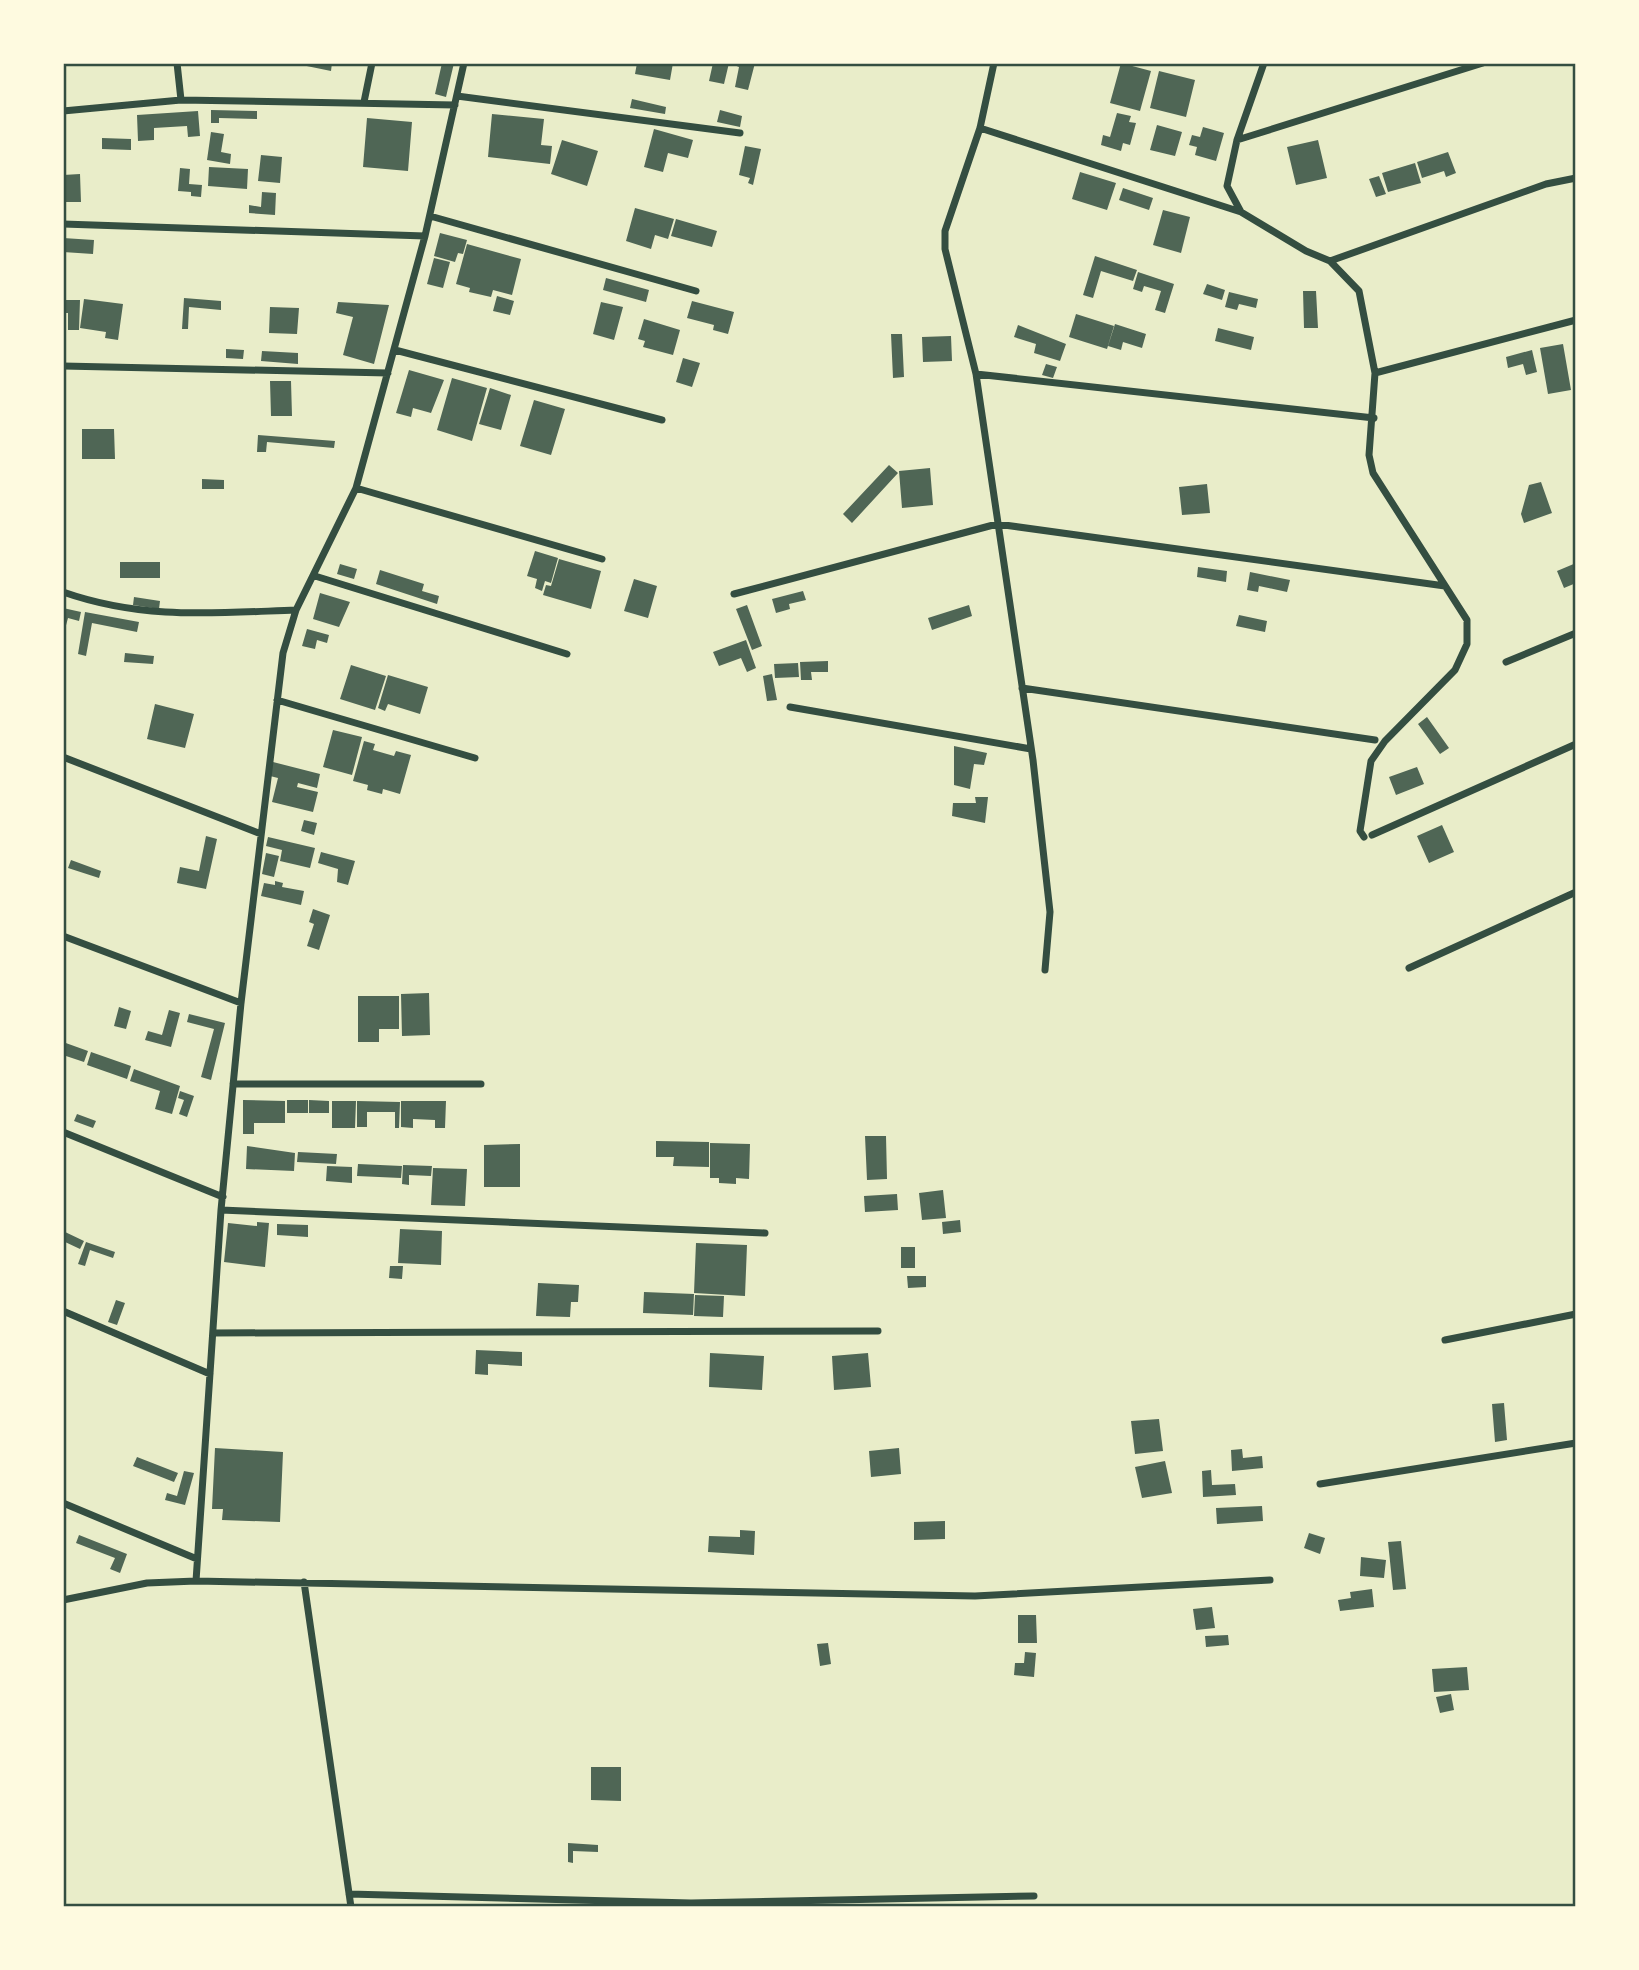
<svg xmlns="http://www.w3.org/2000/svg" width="1639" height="1970" font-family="'Archivo Narrow',sans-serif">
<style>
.building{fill:#4f6655}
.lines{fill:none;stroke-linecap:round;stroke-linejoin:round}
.minor{stroke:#344e41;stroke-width:7}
.neatline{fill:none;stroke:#344e41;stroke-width:2.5}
</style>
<rect width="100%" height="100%" fill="#e9edc9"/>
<!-- building -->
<path class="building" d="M292 63H332L331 71Z
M442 63H454L446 97 435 94Z
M637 63H673L670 80 635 74Z
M713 63H729L724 84 709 81Z
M729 63H755L748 90 735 87 739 67Z
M1121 63 1151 71 1140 111 1110 103Z
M1159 71 1195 80 1186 117 1150 108Z
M632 99 666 107 665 114 630 108Z
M211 110 257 111V119L219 118V123H211Z
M720 110 742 116 740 127 717 122Z
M198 111 200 136 188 137 187 126 154 128V140L138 141 137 115Z
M1117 113 1131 116 1129 122 1136 123 1130 145 1123 143 1121 151 1101 145 1103 135 1110 137Z
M492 114 544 119 541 145 552 146 550 164 488 157Z
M367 118 412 122 408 171 363 167Z
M1157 125 1182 132 1175 156 1150 150Z
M1203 127 1224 133 1216 161 1195 155 1197 147 1189 145 1192 135 1200 137Z
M654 129 693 140 688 158 668 153 663 172 644 167Z
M211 132 224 134 221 152 231 154 230 164 207 160Z
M102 138 131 139V150L102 149Z
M562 140 598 151 587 186 551 174Z
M1318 140 1327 178 1296 185 1287 147Z
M745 146 761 149 753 185 748 183 750 178 739 175Z
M1448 152 1456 173 1446 177 1444 171 1422 178 1417 162Z
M261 155 282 157 280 183 258 181Z
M1415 163 1421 183 1388 192 1382 173Z
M209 167 248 169 247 189 208 186Z
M180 168 190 169 189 184 202 185 201 197 191 196V192L178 191Z
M1080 172 1116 183 1107 210 1072 199Z
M80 174 81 202H63V175Z
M1379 176 1386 194 1376 197 1369 179Z
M1123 188 1153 198 1149 210 1119 200Z
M262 192 276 193 275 215 249 213V205L261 207Z
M635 208 674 219 668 239 655 235 651 249 626 241Z
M1163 210 1190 217 1181 253 1153 245Z
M676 219 717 231 712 247 671 236Z
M440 233 467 240 463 254 458 253 455 262 434 256Z
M63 238 94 240 93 254 63 252Z
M467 244 521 259 512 295 493 290 491 297 469 292 470 288 456 284Z
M1095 256 1137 270 1133 281 1101 271 1093 298 1083 295Z
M434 258 450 262 443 288 427 284Z
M1138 272 1174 284 1165 313 1155 310 1161 291 1144 286 1142 292 1133 289Z
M606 278 649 290 646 302 603 290Z
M1207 284 1225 290 1222 300 1203 294Z
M1303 291H1316L1318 328H1304Z
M1229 292 1258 299 1256 308 1239 304 1237 310 1225 307Z
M497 296 514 301 510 315 493 311Z
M184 298 221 301V310L189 307 188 329H182Z
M84 299 123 304 118 340 105 338 106 332 80 328Z
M63 300H80L79 330H68V313H63Z
M692 301 734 312 728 334 713 330 714 325 687 318Z
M338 302 389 305 374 364 343 355 353 317 336 313Z
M601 302 623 307 614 340 593 334Z
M270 307 299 308 297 334 269 333Z
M1076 314 1114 326 1107 349 1069 337Z
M644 319 680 330 673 355 643 347 645 341 638 339Z
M1115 324 1146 334 1142 348 1123 342 1121 350 1108 346Z
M1018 325 1066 344 1060 361 1034 353 1036 344 1014 337Z
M1218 328 1254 337 1251 350 1215 341Z
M891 334H902L904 377 893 378Z
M951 336 952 361 923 362 922 337Z
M1563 344 1571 390 1548 394 1540 348Z
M226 349 244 350 243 359 226 358Z
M1532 350 1537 372 1526 375 1523 364 1508 368 1506 357Z
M262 351 298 353V364L261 361Z
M683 358 700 363 692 387 676 382Z
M1046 364 1057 367 1053 378 1042 375Z
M409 370 444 380 431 413 413 408 411 417 396 413Z
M452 378 487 388 472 441 437 430Z
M270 381H291L292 416H271Z
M490 388 511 395 501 430 479 424Z
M534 400 565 409 551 455 520 446Z
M82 429H114L115 459H82Z
M258 435 335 441 334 448 267 442 266 452H257Z
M889 465 898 473 852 523 843 514Z
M930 468 933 505 902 508 899 471Z
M202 479 224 480V489H202Z
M1541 482 1552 513 1524 523 1521 514 1529 485Z
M1207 484 1210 513 1182 515 1179 487Z
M535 551 558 558 551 583 545 581 542 591 535 588 537 579 527 576Z
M559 559 601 571 591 609 543 595 546 585 551 586Z
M120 562H160V578H120Z
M1576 563V583L1564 588 1557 571Z
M340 564 357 569 354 579 337 574Z
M1198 567 1227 571 1226 582 1197 577Z
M380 570 424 584 422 591 439 596 437 604 376 584Z
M1250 572 1290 580 1287 592 1259 586 1258 592 1247 590Z
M634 579 657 586 648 618 624 611Z
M803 591 806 600 789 604 790 609 776 613 772 599Z
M320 593 350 602 339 627 313 619Z
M134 597 160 601 159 609 133 605Z
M747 605 762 646 752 650 736 609Z
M969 605 972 616 932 630 928 618Z
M63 608 81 612 79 621 68 618 65 629Z
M85 612 139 622 137 632 92 623 86 656 78 654Z
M1239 615 1267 621 1265 632 1236 626Z
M307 629 329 635 327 643 317 640 315 649 302 646Z
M746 640 756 668 747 672 741 658 719 666 713 652Z
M125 653 154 656 153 664 124 662Z
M828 661V672H811L812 680H801L800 662Z
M798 663 799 677 775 678 774 664Z
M351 665 386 676 375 710 340 699Z
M772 674 777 700 767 701 763 676Z
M388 675 428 687 420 714 388 704 385 711 378 708Z
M155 704 194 714 185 748 147 739Z
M1427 717 1449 748 1440 754 1418 724Z
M333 730 362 737 352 775 323 767Z
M364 741 375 744 373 750 394 756 396 751 411 755 400 794 383 789 382 794 367 790 368 785 353 781Z
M954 746 987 753 984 765 974 764 970 789 954 785Z
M273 762 320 774 317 788 298 783 297 787 318 792 313 812 272 802 278 778 270 776Z
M1417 767 1424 784 1396 795 1389 777Z
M975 797H988L985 823 952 816 953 803H976Z
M304 820 317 823 314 835 301 831Z
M1442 825 1454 852 1429 863 1417 836Z
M206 836 217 839 206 889 177 883 180 867 199 871Z
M268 837 315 848 310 868 280 861 282 850 266 846Z
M321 852 355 861 348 885 337 882 338 869 318 863Z
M266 853 279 856 274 877 262 874Z
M71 860 101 871 99 878 68 868Z
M275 881 283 883 282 887 304 891 301 905 261 896 264 883 275 885Z
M313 909 330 915 319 950 307 946 314 924 309 922Z
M429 993 430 1035 402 1036 401 994Z
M358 996H399V1029H379V1042H358Z
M119 1007 131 1011 126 1029 114 1026Z
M169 1010 180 1013 171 1047 145 1040 148 1031 162 1035Z
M189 1014 225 1023 211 1080 201 1077 214 1029 187 1022Z
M63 1042 88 1051 84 1062 63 1055Z
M91 1052 131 1066 127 1079 87 1065Z
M134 1069 180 1086 172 1114 155 1109 160 1091 130 1081Z
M180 1091 194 1096 187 1117 179 1114 184 1100 178 1098Z
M243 1100 285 1101V1123H254V1134H243Z
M287 1100H308V1113H287Z
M309 1100 329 1101V1113H309Z
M332 1101H356L355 1128H332Z
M357 1101 400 1102 399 1128H395V1112H367V1127H357Z
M401 1101H446L445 1128H435V1120L413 1119V1128L401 1127Z
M77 1114 96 1121 93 1128 74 1121Z
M865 1136H886L887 1179 867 1180Z
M656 1141 709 1142V1167L673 1166 674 1157H656Z
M710 1143 750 1144 749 1179 736 1178V1184L719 1183V1178H710Z
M520 1144V1187H484V1145Z
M247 1146 295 1153 294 1171 246 1169Z
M298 1152 337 1154 336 1164 297 1162Z
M358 1164 402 1166 401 1178 357 1176Z
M403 1165 432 1166 431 1176 409 1175V1185L402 1184Z
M327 1166 352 1167V1183L326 1181Z
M433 1168 467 1169 465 1206 431 1205Z
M943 1190 946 1218 922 1220 919 1193Z
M897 1194 898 1210 865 1212 864 1196Z
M960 1220 961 1232 943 1234 942 1222Z
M257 1222 269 1223 265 1267 224 1262 228 1223 257 1226Z
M277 1224 308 1225V1237L277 1235Z
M400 1229 442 1231 441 1265 398 1263Z
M63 1231 84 1241 80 1249 63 1241Z
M86 1242 115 1252 113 1258 90 1250 85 1266 78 1264Z
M696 1243 747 1245 745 1296 694 1293Z
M901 1247H915V1268H901Z
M390 1266H403L402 1279 389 1278Z
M907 1276H926V1287L908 1288Z
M538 1283 579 1285 578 1302H571L570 1317 536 1316Z
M644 1292 694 1294 693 1315 643 1313Z
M695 1295 724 1296 723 1317 694 1316Z
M116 1300 125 1303 117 1325 108 1322Z
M476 1350 522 1352V1366L488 1364V1375L475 1374Z
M710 1353 764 1356 762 1390 709 1387Z
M868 1353 871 1387 834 1390 832 1356Z
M1504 1403 1507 1440 1495 1442 1492 1404Z
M1159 1419 1163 1451 1135 1454 1131 1421Z
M215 1448 283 1452 280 1522 222 1520 223 1509H212Z
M899 1448 901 1474 871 1477 869 1451Z
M1242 1449 1243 1458 1262 1456 1263 1468 1232 1471 1231 1450Z
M137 1457 178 1473 174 1482 133 1466Z
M1165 1461 1172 1493 1142 1498 1135 1467Z
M1211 1470 1212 1485 1235 1484 1236 1495 1203 1497 1202 1471Z
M184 1471 194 1473 185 1505 165 1500 167 1493 177 1496Z
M1262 1506 1263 1521 1217 1524 1216 1508Z
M945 1521V1539L914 1540V1522Z
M740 1530 755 1531 754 1555 708 1552 709 1536 740 1537Z
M1309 1533 1325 1538 1320 1554 1304 1548Z
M79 1535 127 1554 120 1573 110 1569 115 1558 76 1543Z
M1401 1541 1406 1589 1393 1590 1388 1542Z
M1361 1557 1386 1560 1384 1578 1360 1576Z
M1372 1589 1374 1607 1340 1611 1338 1600 1351 1598 1350 1592Z
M1212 1607 1215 1628 1196 1630 1193 1609Z
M1018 1615H1036L1037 1643H1018Z
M1228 1635 1229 1645 1206 1647 1205 1636Z
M828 1643 831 1664 820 1666 817 1644Z
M1025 1652 1036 1653 1034 1677 1014 1675 1015 1663H1024Z
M1467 1667 1469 1690 1434 1692 1432 1669Z
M1451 1694 1454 1710 1440 1713 1436 1697Z
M591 1767H621V1801L591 1800Z
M568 1843 598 1845V1852L573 1851V1863L568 1862Z"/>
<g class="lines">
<!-- minor -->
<path class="minor" d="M177 63 181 100
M994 63 980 128 945 231V249L976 374 1033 760 1050 912 1045 970
M1264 63 1237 140 1227 186 1241 212 1306 251 1330 261 1359 291 1375 373 1369 455 1373 473 1467 620V644L1455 670 1385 741 1371 761 1360 831 1364 837
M457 96 740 133
M364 102 372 63
M63 111 181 100 455 105
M980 128 1241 212
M1237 140 1483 63
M430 216 696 291
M63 224 425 236
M1330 261 1546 184 1576 178
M395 350 662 420
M63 366 388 373
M1375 373 1576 320
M976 374 1374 418
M356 488 602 559
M315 576 567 654
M63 592C143 620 213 613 296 610
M734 594 997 524 1445 586
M1506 662 1576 633
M1022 688 1375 740
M277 700 475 758
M790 707 1031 749
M63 757 261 834
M1372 835 1576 744
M63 936 241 1003
M1409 968 1576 892
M233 1084H481
M63 1132 223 1197
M221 1210 765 1233
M63 1311 210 1374
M213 1333 878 1331
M1445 1340 1576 1314
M1320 1484 1576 1443
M63 1503 197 1559
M196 1581 221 1210 241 1003 283 653 296 610 356 488 425 236 464 63
M304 1582 351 1907
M63 1600 147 1583 196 1581 975 1596 1270 1580
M349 1894 691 1903 1034 1896"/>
</g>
<!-- border -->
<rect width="1639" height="1970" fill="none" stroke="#fefae0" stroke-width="130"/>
<rect x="65" y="65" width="1509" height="1840" class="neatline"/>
</svg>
